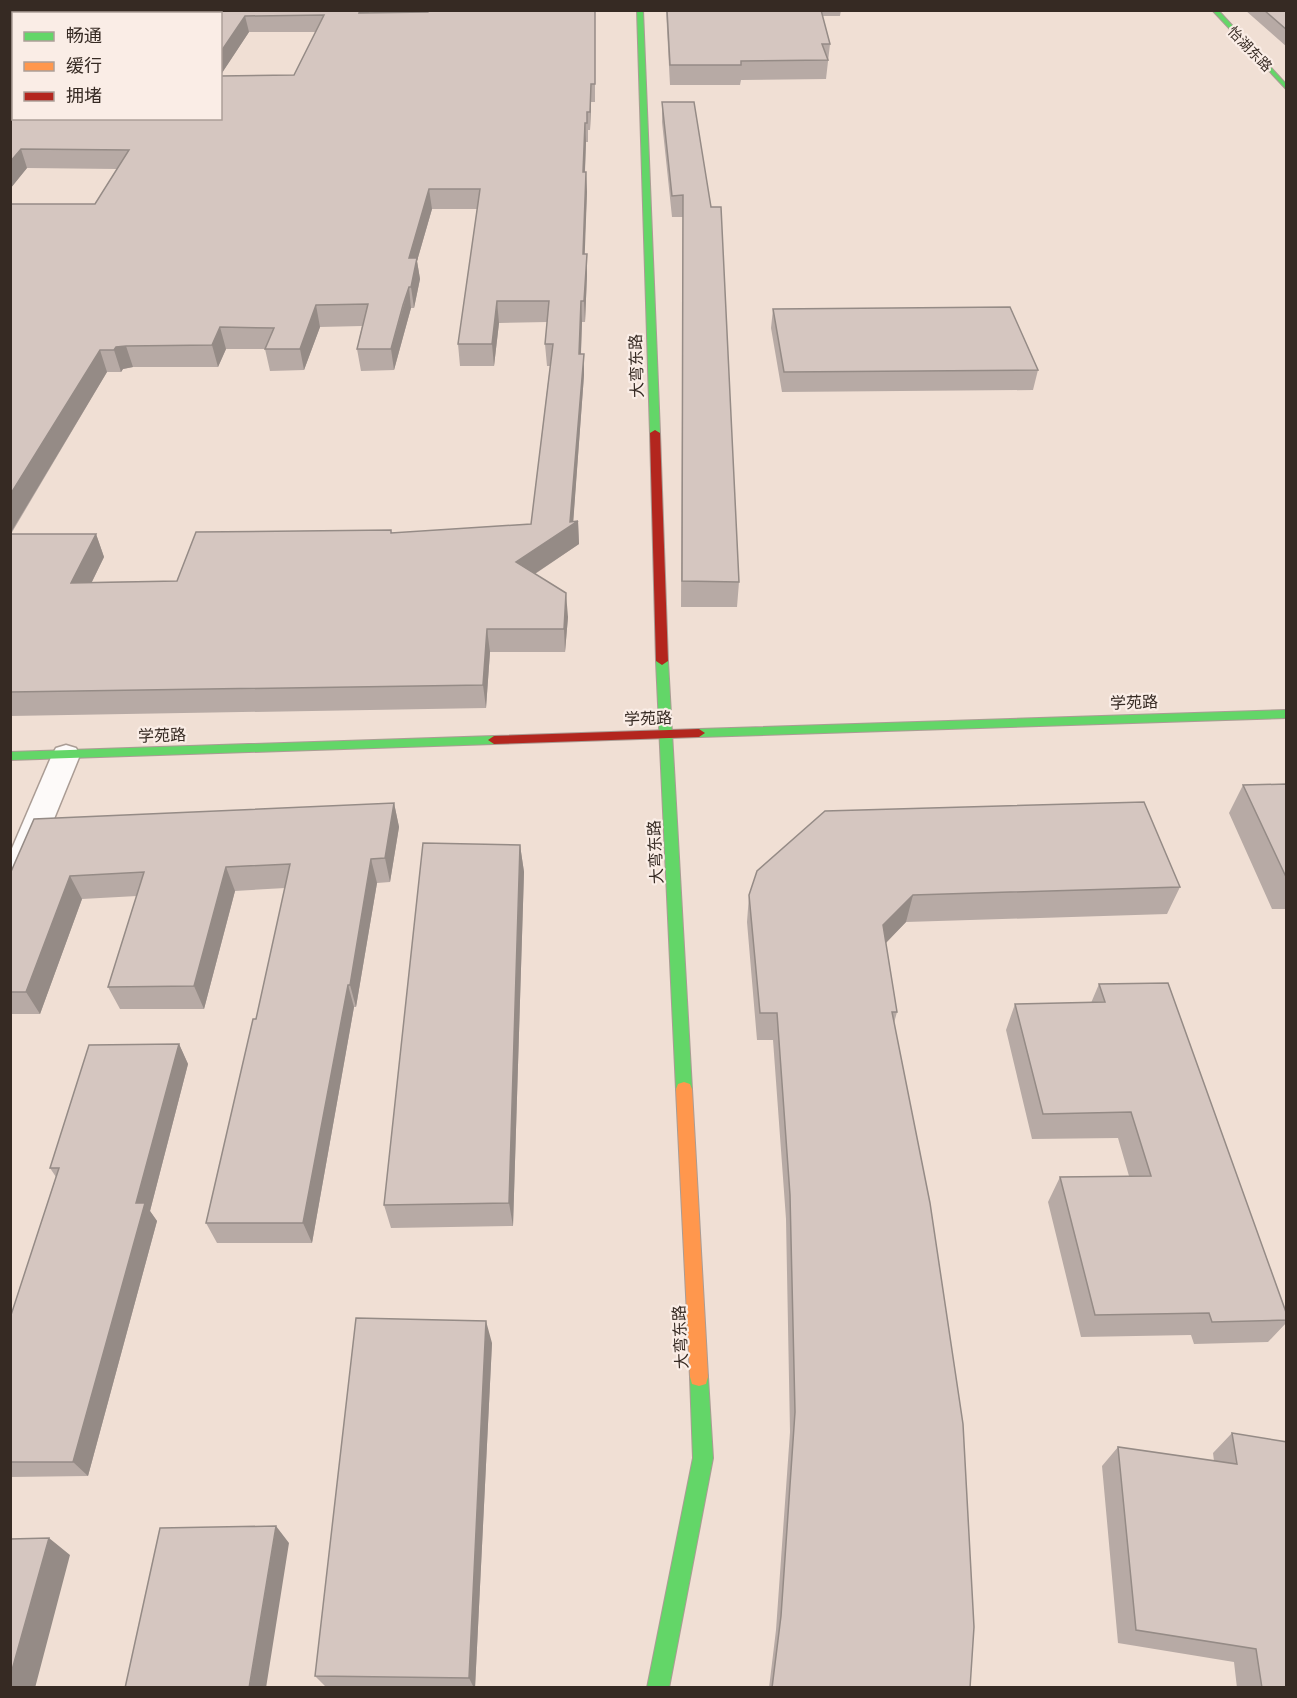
<svg xmlns="http://www.w3.org/2000/svg" width="1297" height="1698" font-family="Manrope,'Noto Sans SC',sans-serif">
<style>
.lines{fill:none;stroke-linecap:round;stroke-linejoin:round}
.river{fill:#f8b9c0;fill-rule:evenodd}
.street-casing{stroke:#aa9c94;stroke-width:3}
.fast-casing{stroke:#aa9c94;stroke-width:2}
.slow-casing{stroke:#aa9c94;stroke-width:2}
.jam-casing{stroke:#aa9c94;stroke-width:2}
.street{fill:#fdfaf9;fill-rule:evenodd}
.fast{fill:#63d668;fill-rule:evenodd}
.slow{fill:#ff974d;fill-rule:evenodd}
.jam{fill:#b3261e;fill-rule:evenodd}
.wall{fill:#b7aaa5;fill-rule:evenodd}
.shaded-wall{fill:#958b86}
.building{fill:#d5c6c0;stroke:#958b86;stroke-width:1.5}
.labels{text-anchor:middle;stroke-width:4.5;stroke-linejoin:round;paint-order:stroke}
.far-street-label{font-size:14px;fill:#362a23;stroke:#faede6}
.street-label{font-size:16px;fill:#362a23;stroke:#faede6}
</style>
<rect width="100%" height="100%" fill="#f0dfd4"/>
<g class="lines">
<!-- river -->
<path class="river" d="M10 10H23L21 14H14V18H10Z"/>
<defs>
<path id="street" d="M66 745 76 748 80 755 25 890 21 898 10 902V853L52 755 56 748Z"/>
<path id="fast" d="M637 10H643L660 433 655 436 650 433Z
M1218 10 1286 84V89L1212 10Z
M662 657 668 661 692 1089 690 1094 684 1096 678 1094 676 1089 656 661Z
M1286 710V718L699 737 693 733 699 729Z
M494 736 500 740 494 744 10 760V752Z
M699 1368 706 1370 708 1377 713 1458 669 1688H647L693 1458 690 1377 692 1370Z"/>
<path id="slow" d="M684 1082 690 1084 692 1089 708 1377 706 1384 699 1386 692 1384 690 1377 676 1089 678 1084Z"/>
<path id="jam" d="M655 430 660 433 668 661 662 665 656 661 650 433Z
M699 729 705 733 699 737 494 744 488 740 494 736Z"/>
</defs>
<!-- street casing -->
<use href="#street" class="street-casing"/>
<!-- fast casing -->
<use href="#fast" class="fast-casing"/>
<!-- slow casing -->
<use href="#slow" class="slow-casing"/>
<!-- jam casing -->
<use href="#jam" class="jam-casing"/>
<!-- street -->
<use href="#street" class="street"/>
<!-- fast -->
<use href="#fast" class="fast"/>
<!-- slow -->
<use href="#slow" class="slow"/>
<!-- jam -->
<use href="#jam" class="jam"/>
</g>
<!-- wall -->
<path class="wall" d="M429 10H595V102H591L590 130H588V142H586L585 172H586L587 192 584 254H587V275L585 322H582L581 354 584 375 573 522 578 521 579 544 535 574 568 617 565 652H490L486 708 10 716V204H95L117 169 27 168 10 189V33L14 118 294 75 316 32H249L220 76V14L428 12ZM432 209H477L458 344 460 366H494L499 323 547 322 545 344 547 366H550L531 524 392 533 177 581 92 582 104 557 96 534H11L107 372H121L123 369 133 367H218L226 349H265L270 371 304 370 320 327 362 326 357 349 361 371 394 370 406 326 411 308H414L420 279 417 261Z
M666 10H841L840 16H822L830 44 826 79 741 80 740 85H670Z
M1245 10H1287V47Z
M662 102H694L739 582 737 607H681L683 217H672L662 122Z
M773 309 1038 370 1033 390 782 392 771 328Z
M1287 784V909H1272L1229 813 1243 785Z
M394 803 399 827 390 882 377 883 356 1007H354L312 1243H217L206 1223 256 1019 285 888 235 891 204 1009H120L108 987 137 896 82 899 40 1014H10V874Z
M520 845 524 872 513 1226 391 1228 384 1205Z
M1180 887 1167 914 906 922 886 943 897 1012 894 1023 970 1688H769L776 1630 790 1432 786 1219 773 1040H757L747 922 749 895Z
M1099 984 1287 1315V1322L1268 1342 1194 1344 1191 1335 1081 1337 1048 1202 1060 1177 1129 1176 1118 1138 1032 1139 1006 1030 1015 1004 1091 1003Z
M179 1044 188 1064 150 1211 157 1221 88 1476 10 1477V1318L56 1177 50 1168Z
M492 1343 475 1688H327L315 1676Z
M1232 1433 1287 1688H1237L1234 1662 1118 1643 1102 1466 1118 1447 1214 1461 1213 1453Z"/>
<!-- shaded-wall -->
<path class="shaded-wall" d="M360 10H370L362 29 359 13Z
M245 16 249 32 220 76V53Z
M591 84V102L590 130V112Z
M585 123 586 142 584 192 583 172Z
M21 149 27 168 10 189V162Z
M586 172 587 192 584 275 583 254Z
M429 189 432 209 417 261 420 279 414 308 411 287 409 258Z
M587 254V275L585 322 584 301Z
M409 287 411 308 394 370 391 349Z
M497 301 499 323 494 366 492 344Z
M581 301 582 322 580 375 579 354Z
M316 305 320 327 304 370 300 349Z
M220 327 226 349 218 367 212 345Z
M126 346 133 367 123 369 121 372 114 350 116 347Z
M100 350 107 372 10 534V495Z
M584 354V375L573 525 578 521 579 544 518 585 516 562 570 522Z
M96 534 104 557 80 606 71 583Z
M566 593 568 617 565 652 564 629Z
M487 629 490 652 486 708 483 685Z
M394 803 399 827 390 882 385 858Z
M520 845 524 872 513 1226 509 1203Z
M371 859 377 883 356 1007 350 985Z
M226 867 235 891 204 1009 194 986Z
M70 876 82 899 40 1014 26 992Z
M913 895 906 922 877 952 883 925Z
M348 985 354 1007 312 1243 303 1223Z
M179 1044 188 1064 150 1211 157 1221 88 1476 73 1462 136 1203Z
M486 1321 492 1343 475 1688H474L469 1678Z
M276 1526 289 1543 266 1688H249Z
M49 1538 70 1555 35 1688H10V1677Z"/>
<!-- building -->
<path class="building" d="M90 10H360L359 13 428 12 429 10H595V84H591L590 112H587V123H585L583 172H586L583 254H587L584 301H581L579 354H584L570 522 578 521 516 562 566 593 564 629H487L483 685 10 692V534H96L71 583 177 581 196 532 391 530V533L531 524 553 344H545L549 301H497L492 344H458L480 189H429L409 258H417L411 287H409L403 305 391 349H357L368 304 316 305 300 349H265L274 328 220 327 212 345 126 346 116 347 114 350H100L10 495V204H95L129 150 21 149 10 162V116L12 114H10V33H14V118H220V76L294 75 324 15 245 16 220 53V14H87Z
M667 10H821L830 44H822L828 60 741 61V65H670Z
M1264 10H1287V30Z
M662 102H694L711 207H721L739 582 682 581 683 195 672 196Z
M1010 307 1038 370 784 372 773 309Z
M1287 784V879L1243 785Z
M1144 802 1180 887 913 895 883 925 897 1012H892L930 1203 963 1424 974 1627 970 1688H772L781 1616 795 1412 790 1195 777 1013H760L749 895 757 871 825 811Z
M394 803 385 858 371 859 350 985H348L303 1223H206L253 1019H256L290 864 226 867 194 986 108 987 144 872 70 876 26 992H10V874L34 819Z
M423 843 520 845 509 1203 384 1205Z
M1168 983 1287 1315V1320L1212 1322 1209 1313 1095 1315 1060 1177 1151 1176 1131 1112 1043 1114 1015 1004 1105 1002 1099 984Z
M179 1044 136 1203H145L73 1462H10V1318L59 1168H50L89 1045Z
M356 1318 486 1321 469 1678 315 1676Z
M1232 1433 1287 1442V1688H1262L1256 1649 1136 1630 1118 1447 1237 1464Z
M276 1526 249 1688H125L160 1528Z
M49 1538 10 1677V1539Z"/>
<g class="labels">
<!-- far-street labels -->
<g class="far-street-label">
<text transform="translate(1250 49) rotate(46)" y="5">怡湖东路</text>
</g>
<!-- street labels -->
<g class="street-label">
<text transform="translate(636 366) rotate(-92)" y="6">大弯东路</text>
<text transform="translate(1134 702) rotate(-2)" y="6">学苑路</text>
<text transform="translate(648 718) rotate(-2)" y="6">学苑路</text>
<text transform="translate(162 735) rotate(-2)" y="6">学苑路</text>
<text transform="translate(655 852) rotate(-93)" y="6">大弯东路</text>
<text transform="translate(680 1337) rotate(-93)" y="6">大弯东路</text>
</g>
</g>
<!-- border -->
<rect width="1297" height="1698" fill="none" stroke="#362a23" stroke-width="24"/>
<!-- legend -->
<rect x="12" y="12" width="210" height="108" fill="#faede6" stroke="#ac9f98" stroke-width="1.5"/>
<rect x="24" y="32" width="30" height="9" fill="#63d668" stroke="#ac9f98" stroke-width="1.5"/>
<text x="66" y="42" font-size="18" fill="#362a23">畅通</text>
<rect x="24" y="62" width="30" height="9" fill="#ff974d" stroke="#ac9f98" stroke-width="1.5"/>
<text x="66" y="72" font-size="18" fill="#362a23">缓行</text>
<rect x="24" y="92" width="30" height="9" fill="#b3261e" stroke="#ac9f98" stroke-width="1.5"/>
<text x="66" y="102" font-size="18" fill="#362a23">拥堵</text>
</svg>
